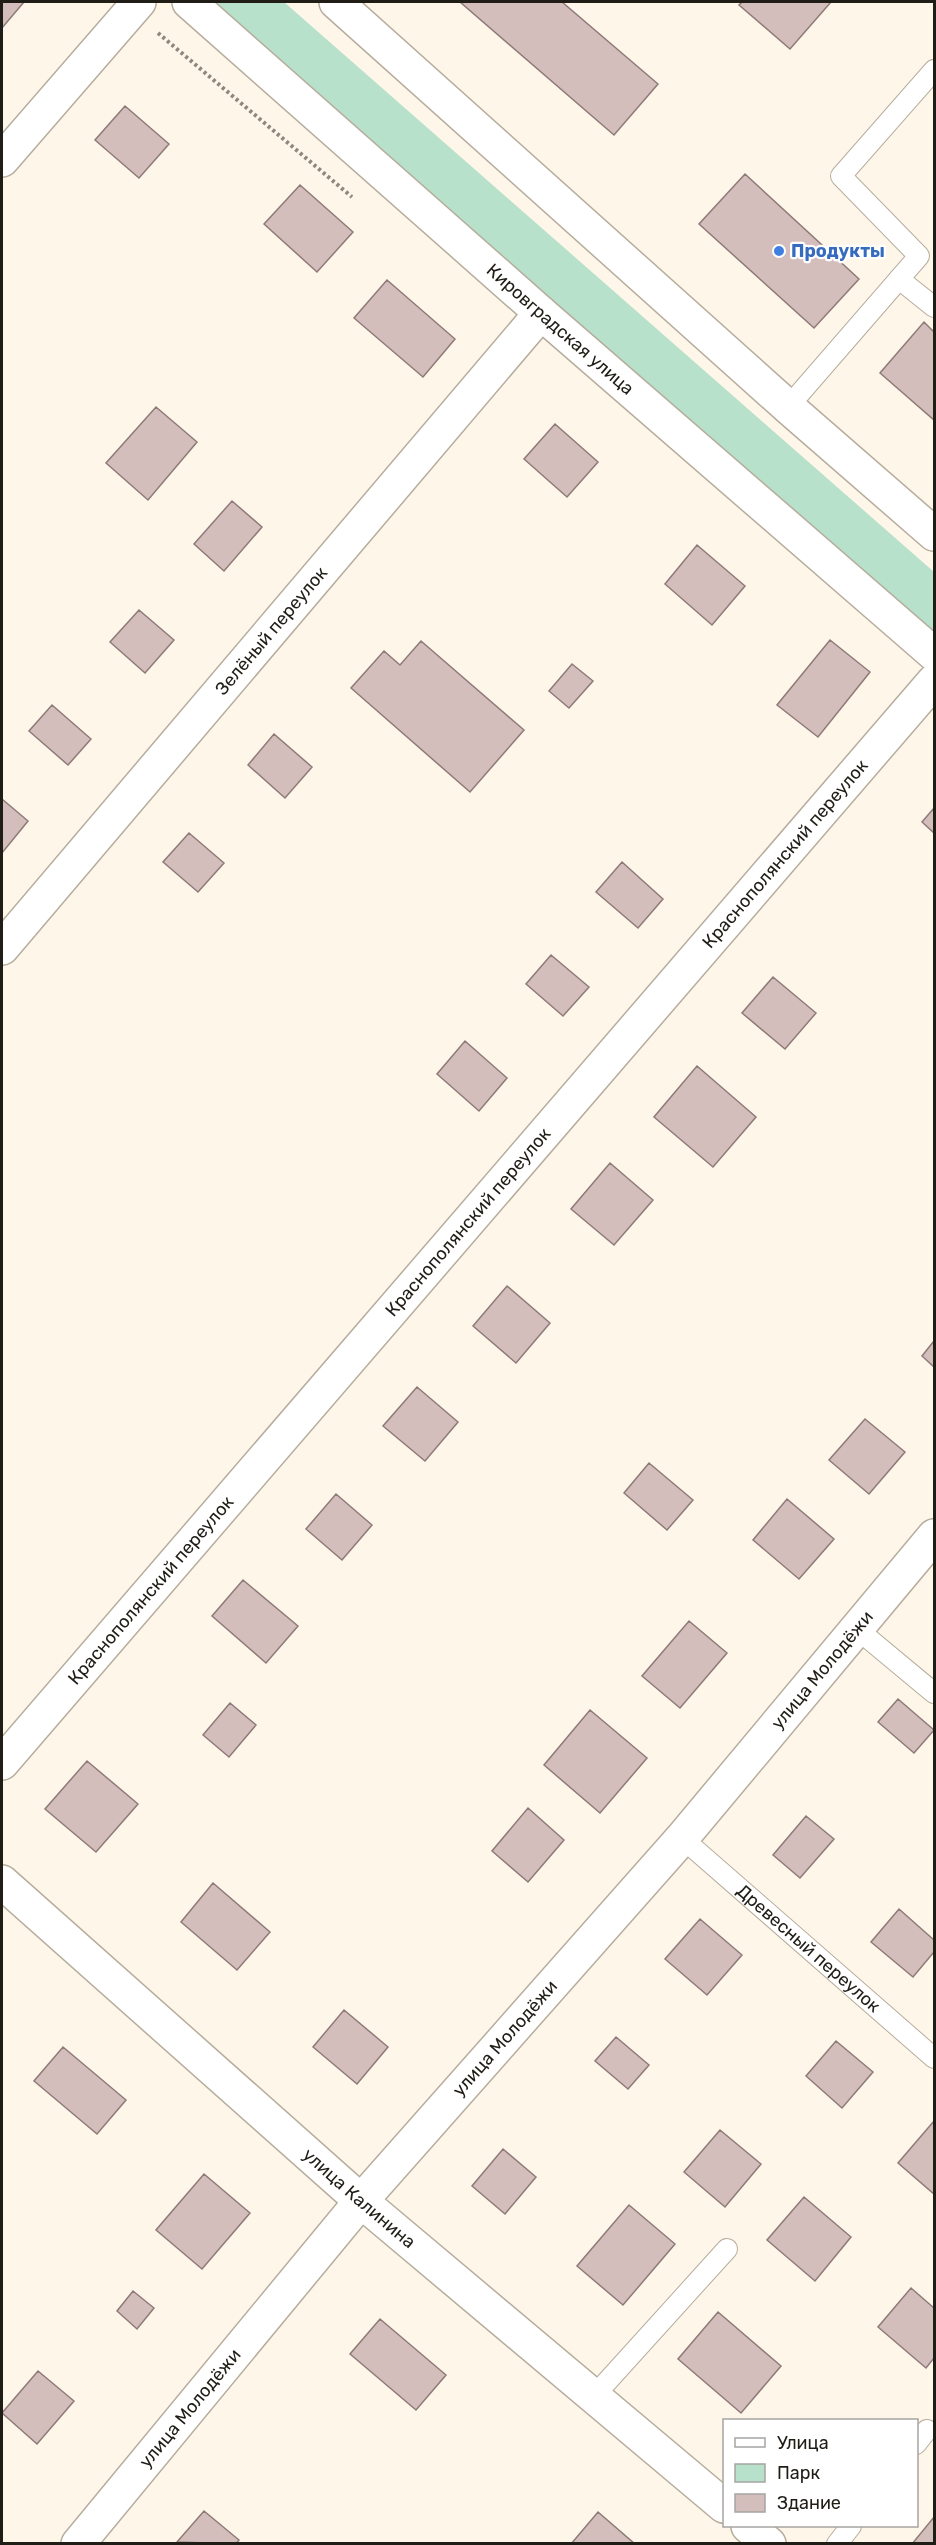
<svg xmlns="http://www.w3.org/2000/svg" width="936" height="2545" font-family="Rubik,sans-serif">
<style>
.green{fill:#b7e1ca}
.building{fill:#d3bebc;stroke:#8e7a79;stroke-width:1.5}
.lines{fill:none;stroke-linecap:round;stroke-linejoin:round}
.lane-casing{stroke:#b6ad9d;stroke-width:22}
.street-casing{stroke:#b6ad9d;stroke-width:36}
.secondary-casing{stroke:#b6ad9d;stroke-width:36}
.path{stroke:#8d887f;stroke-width:4;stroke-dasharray:3 3;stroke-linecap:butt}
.lane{stroke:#fff;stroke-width:20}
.street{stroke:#fff;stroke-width:33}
.secondary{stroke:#fff;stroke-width:33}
.shop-dot{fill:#3f7fe0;stroke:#fff;stroke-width:2}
.labels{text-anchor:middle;stroke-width:4.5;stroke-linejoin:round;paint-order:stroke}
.shop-label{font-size:18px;font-weight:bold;fill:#366cbe;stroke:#fff;text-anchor:start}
.street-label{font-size:18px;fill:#201d17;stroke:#fff}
</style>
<rect width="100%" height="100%" fill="#fef6e9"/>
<!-- green -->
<path class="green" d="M209 2H284L934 572V636Z"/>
<!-- building -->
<path class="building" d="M2 2H24L2 28Z
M460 2H562L658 84 614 135Z
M742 2H831L790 49 739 5Z
M125 106 169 144 139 178 95 140Z
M745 174 859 279 814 328 699 224Z
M300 185 353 232 317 272 264 224Z
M387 280 455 339 423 377 354 318Z
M924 322 934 332V420L880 373Z
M156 407 197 442 148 500 106 463Z
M555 424 598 462 567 497 524 459Z
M232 501 262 527 224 571 194 544Z
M697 545 745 586 712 625 665 584Z
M139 610 174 640 145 673 110 642Z
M830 640 870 672 818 737 777 705Z
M421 641 524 730 470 792 351 688 384 651 400 665Z
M572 664 593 681 569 708 549 691Z
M52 705 91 739 68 765 29 731Z
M274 734 312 767 285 798 248 765Z
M2 799 28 821 2 853Z
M934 808V833L922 822Z
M189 833 224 863 198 892 163 862Z
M622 862 663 899 638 928 596 892Z
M551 955 589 987 563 1016 526 984Z
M773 977 816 1013 785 1049 742 1013Z
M465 1041 507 1078 479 1111 437 1074Z
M697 1066 756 1117 713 1167 654 1117Z
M610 1163 653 1200 614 1245 571 1209Z
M507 1286 550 1323 516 1363 473 1326Z
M934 1341V1367L922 1356Z
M417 1387 458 1422 425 1461 383 1426Z
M865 1419 905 1452 869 1494 829 1460Z
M649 1463 693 1500 667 1530 624 1493Z
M336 1494 372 1525 342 1560 306 1529Z
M787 1499 834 1539 799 1579 753 1540Z
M243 1580 298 1626 266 1663 212 1616Z
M689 1621 727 1653 680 1708 642 1676Z
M898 1699 934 1730 914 1753 878 1722Z
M230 1703 256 1725 229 1757 203 1735Z
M590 1710 647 1758 600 1813 544 1765Z
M87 1761 138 1804 96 1852 45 1809Z
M528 1808 564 1840 528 1882 492 1851Z
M806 1816 834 1839 800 1878 773 1855Z
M213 1883 270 1932 237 1970 181 1922Z
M899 1909 934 1940V1952L913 1977 871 1942Z
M700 1919 742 1955 707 1995 665 1959Z
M344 2010 388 2047 357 2084 313 2047Z
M616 2037 649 2065 628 2089 595 2061Z
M836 2041 873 2072 842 2108 806 2076Z
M63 2047 126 2100 97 2134 34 2081Z
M934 2121V2194L898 2163Z
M720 2130 761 2164 725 2207 684 2172Z
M503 2149 536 2177 505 2214 472 2186Z
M204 2174 250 2213 202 2269 156 2230Z
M804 2197 851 2237 815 2281 767 2240Z
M629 2205 675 2244 623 2305 577 2266Z
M911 2288 934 2308V2358L926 2368 878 2327Z
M133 2291 154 2308 137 2329 117 2311Z
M718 2312 781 2366 741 2413 678 2359Z
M380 2319 446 2375 416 2410 350 2354Z
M38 2371 74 2401 37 2444 2 2413Z
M204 2511 239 2540 236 2544 177 2542Z
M598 2512 635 2544H571Z
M934 2517V2544H912Z"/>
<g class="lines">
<defs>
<g id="lane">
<path d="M899 279 934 307"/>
<path d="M788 407 919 256 841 176 934 70"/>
<path d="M857 1629 934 1693"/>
<path id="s1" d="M682 1838 934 2058"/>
<path d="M594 2396 727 2249"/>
<path d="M916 2444 927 2430"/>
<path d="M837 2544 851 2526"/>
</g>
<g id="street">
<path d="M2 160 139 2"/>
<path id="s2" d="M2 948 541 313"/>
<path id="s3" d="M2 1763 934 681"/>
<path id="s4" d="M2 1882 361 2201 724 2506"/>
<path d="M748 2526 769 2544"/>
<path id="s5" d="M78 2544 361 2201 682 1838 934 1536"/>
</g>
<g id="secondary">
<path id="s6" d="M189 2 541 313 934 654"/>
<path d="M336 2 788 407 934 534"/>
</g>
</defs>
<!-- lane casing -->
<use href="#lane" class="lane-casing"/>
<!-- street casing -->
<use href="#street" class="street-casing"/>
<!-- secondary casing -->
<use href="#secondary" class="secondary-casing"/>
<!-- path -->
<path class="path" d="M158 33 352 197"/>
<!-- lane -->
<use href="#lane" class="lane"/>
<!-- street -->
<use href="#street" class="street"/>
<!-- secondary -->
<use href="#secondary" class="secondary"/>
</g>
<!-- markers -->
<circle class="shop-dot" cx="779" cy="251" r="6"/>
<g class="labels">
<!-- shop labels -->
<g class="shop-label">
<text x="791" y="257">Продукты</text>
</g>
<!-- street labels -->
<g class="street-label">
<text dy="6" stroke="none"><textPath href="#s6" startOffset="495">Кировградская улица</textPath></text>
<text dy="6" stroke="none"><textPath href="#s2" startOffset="416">Зелёный переулок</textPath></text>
<text dy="6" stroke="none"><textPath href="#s3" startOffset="1200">Краснополянский переулок</textPath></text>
<text dy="6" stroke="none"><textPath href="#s3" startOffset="714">Краснополянский переулок</textPath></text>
<text dy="6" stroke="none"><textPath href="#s3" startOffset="228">Краснополянский переулок</textPath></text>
<text dy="6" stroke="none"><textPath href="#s5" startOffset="1148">улица Молодёжи</textPath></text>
<text dy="6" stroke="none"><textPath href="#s1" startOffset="168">Древесный переулок</textPath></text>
<text dy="6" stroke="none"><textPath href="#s5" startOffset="662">улица Молодёжи</textPath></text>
<text dy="6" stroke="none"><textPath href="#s4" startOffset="477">улица Калинина</textPath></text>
<text dy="6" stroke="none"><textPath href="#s5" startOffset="176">улица Молодёжи</textPath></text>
</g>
</g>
<!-- border -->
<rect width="936" height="2545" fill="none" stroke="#201d17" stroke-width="6"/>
<!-- legend -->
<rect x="723" y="2419" width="195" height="108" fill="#ffffff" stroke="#a6a5a2" stroke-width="1.5"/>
<rect x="735" y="2438" width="30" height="9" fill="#ffffff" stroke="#a6a5a2" stroke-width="1.5"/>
<text x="777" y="2449" font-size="18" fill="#201d17">Улица</text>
<rect x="735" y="2464" width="30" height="18" fill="#b7e1ca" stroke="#a6a5a2" stroke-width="1.5"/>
<text x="777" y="2479" font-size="18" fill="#201d17">Парк</text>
<rect x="735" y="2494" width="30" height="18" fill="#d3bebc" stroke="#a6a5a2" stroke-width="1.5"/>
<text x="777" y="2509" font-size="18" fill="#201d17">Здание</text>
</svg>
